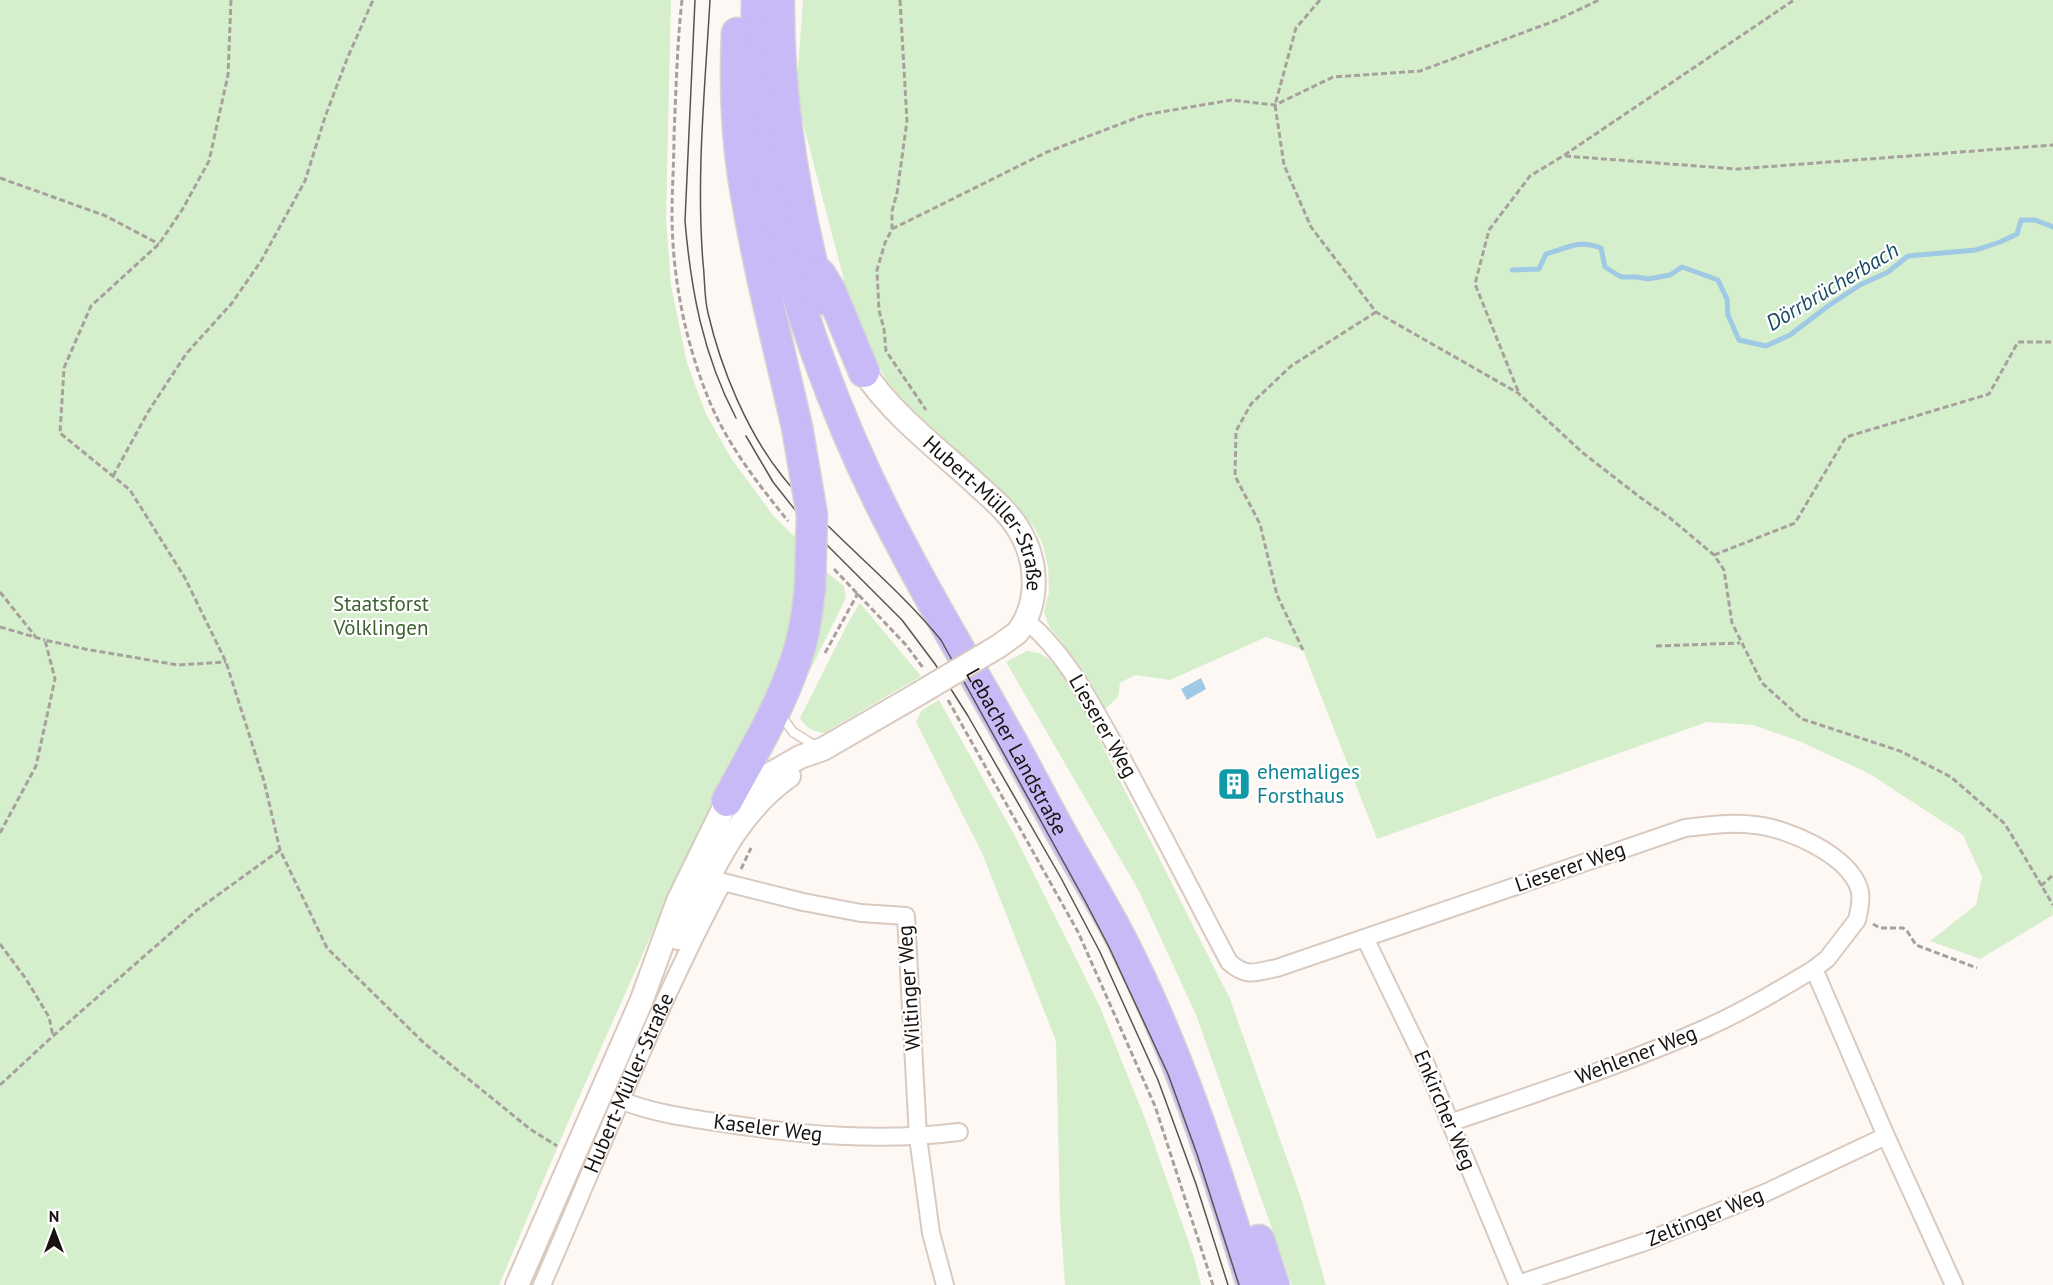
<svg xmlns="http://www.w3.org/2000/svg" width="2053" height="1285" font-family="'PT Sans',sans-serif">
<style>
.green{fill:#d5efcc}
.water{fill:#9fc9e4}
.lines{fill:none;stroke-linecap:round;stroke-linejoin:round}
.stream{stroke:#9fc9e4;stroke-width:5}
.lane-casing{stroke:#d9cac0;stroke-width:11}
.street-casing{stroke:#d9cac0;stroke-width:20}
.secondary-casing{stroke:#d9cac0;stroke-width:26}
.highway-casing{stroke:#d5d5d4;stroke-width:33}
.path{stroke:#a7a19e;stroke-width:3;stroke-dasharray:6 3;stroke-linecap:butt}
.lane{stroke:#fff;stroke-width:8}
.street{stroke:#fff;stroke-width:16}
.secondary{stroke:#fff;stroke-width:22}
.highway{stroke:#c8baf7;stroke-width:30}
.tram{stroke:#595451;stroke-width:1.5}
.secondary-bridge-casing{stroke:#d9cac0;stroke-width:26;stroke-linecap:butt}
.highway-bridge-casing{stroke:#d5d5d4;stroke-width:33;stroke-linecap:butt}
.secondary-bridge{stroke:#fff;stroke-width:22}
.highway-bridge{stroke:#c8baf7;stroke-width:30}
.labels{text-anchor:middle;stroke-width:4.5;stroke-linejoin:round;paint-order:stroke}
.street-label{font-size:21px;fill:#181310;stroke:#fff}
.park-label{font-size:21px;fill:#3e6330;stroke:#fff}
.culture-label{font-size:21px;fill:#0d838f;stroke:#fff;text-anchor:start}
.water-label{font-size:22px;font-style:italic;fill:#194b67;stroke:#fff}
</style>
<rect width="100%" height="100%" fill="#fef8f4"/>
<!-- green -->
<path class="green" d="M0 0H671L666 218 671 285 687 363 706 414 731 458 772 514 800 542 798 583 787 655 653 931 569 1120 499 1285H0Z
M803 0H2053V915L1980 959 1930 941 1976 905 1982 877 1963 835 1870 774 1799 741 1753 725 1707 722 1377 839 1303 650 1266 637 1170 680 1135 675 1120 683 1118 697 1105 709 1060 639 1049 627 1044 611 1049 592 1048 567 1043 545 1035 529 1016 504 945 440 908 405 886 380 853 315 796 96Z
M824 570 844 586 846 598 790 711Z
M860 603 921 676 824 733C814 732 805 727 800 718L849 621Z
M1027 651C1031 652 1038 652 1041 654 1058 661 1080 702 1089 719L1230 999 1301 1198 1326 1285H1292L1196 1015 1139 891 1006 662Z
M939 700 1015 836 1100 1007 1146 1121 1193 1254 1201 1285H1065L1060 1213 1056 1041 982 853 916 722 922 710Z
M582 1158 589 1162 535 1285H527Z"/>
<!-- water -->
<path class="water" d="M1201 678 1206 689 1187 700 1181 689Z"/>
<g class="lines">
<!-- stream -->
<path class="stream" d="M1512 270 1539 269 1546 254C1567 248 1579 239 1601 248L1605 267 1621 277H1637L1648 279 1670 275 1682 267 1718 280 1727 299 1728 315 1739 340 1766 346 1790 335 1828 306 1860 285 1888 272 1908 256 1976 250 2000 242 2017 234 2021 220H2035L2053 227"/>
<defs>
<path id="lane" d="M780 714 793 732 817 747"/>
<g id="street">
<path d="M1027 621C1069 657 1091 704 1118 751 1156 821 1192 892 1229 962 1247 978 1255 972 1277 968L1685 828C1709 825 1731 822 1755 825 1787 828 1847 854 1859 888 1862 896 1859 912 1857 920L1827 959 1814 969 1886 1136 1954 1285"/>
<path d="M1365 938 1425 1062 1518 1285"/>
<path d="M620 1100C652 1113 688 1118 722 1123 801 1135 880 1142 959 1132"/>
<path d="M1450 1123C1536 1093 1623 1065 1706 1028 1744 1011 1779 990 1814 969"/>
<path d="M1518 1284 1642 1243 1765 1193 1886 1136"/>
<path id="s1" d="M542 1285C601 1150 654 1012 723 882L803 902 861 913 906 916 918 1137 931 1233 945 1285"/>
</g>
<g id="secondary">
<path id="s2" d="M864 372C892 414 938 449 975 483 990 497 1008 511 1019 530 1038 561 1040 604 1017 633"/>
<path d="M678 938C710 878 731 817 789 776"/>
<path d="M517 1285 641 1002 678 901 727 801 772 773 800 757 823 749 913 697"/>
</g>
<g id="highway">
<path id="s3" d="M757 0C756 53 758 108 766 160 785 285 840 430 900 542 931 602 966 660 999 719 1020 755 1039 793 1059 829 1078 864 1099 897 1118 933 1176 1044 1215 1165 1252 1285"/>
<path d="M779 0C778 102 795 201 821 299"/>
<path d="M737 33C735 80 736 129 743 175 756 260 778 344 797 427"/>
<path d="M820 274 830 290 864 372"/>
<path d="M727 801C754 751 784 702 800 647 805 628 808 608 810 588"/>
<path d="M1259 1240 1274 1285"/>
</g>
</defs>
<!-- lane casing -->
<use href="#lane" class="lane-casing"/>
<!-- street casing -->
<use href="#street" class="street-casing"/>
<!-- secondary casing -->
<use href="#secondary" class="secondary-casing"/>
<!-- highway casing -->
<use href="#highway" class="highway-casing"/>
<!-- path -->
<path class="path" d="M231 0 228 75 209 161 182 210 159 244 91 306 64 368 60 433 130 490 185 578 226 662 264 781 280 850 327 948 424 1043 530 1129 557 1146
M682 0C677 45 676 91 674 136 674 162 672 188 672 213 672 276 685 342 709 400 727 444 758 484 788 521
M900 0 907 121 897 193 892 211V229L885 243 877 270 879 310 884 329 886 351 926 410
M1320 0 1296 28 1275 105 1284 165 1311 227 1376 312 1518 393 1583 453 1641 498 1670 518 1714 555 1724 570 1732 623 1762 683 1802 719 1900 751 1951 777 2005 824 2053 905
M1565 156 1737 169 2053 145
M0 178 106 216 159 244
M892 229 1047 152 1144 115 1231 100 1275 105 1333 77 1420 71 1557 20 1599 0
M1518 391 1475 284 1489 230 1530 176 1563 156 1794 0
M113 476 148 412 186 354 232 303 261 261 305 181 325 117 347 59 373 0
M1714 555 1795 523 1846 437 1989 394 2018 342H2053
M834 569 906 645 924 669
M0 592 35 636
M0 627 45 640
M1656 646 1740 643
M1303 650 1277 595 1260 524 1235 476 1236 431 1251 404 1291 366 1376 312
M825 653 858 593
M948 700 1078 932 1155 1106 1213 1285
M0 833 36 766 55 679 45 640 85 649 178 665 226 662
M741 869 751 848
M2041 886 2053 875
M1873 924 1880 928H1903L1907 931 1916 945 1977 968
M0 944 26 979 49 1017 53 1036
M0 1085 53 1036 197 910 280 850"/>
<!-- lane -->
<use href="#lane" class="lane"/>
<!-- street -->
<use href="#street" class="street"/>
<!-- secondary -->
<use href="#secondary" class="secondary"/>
<!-- highway -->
<use href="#highway" class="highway"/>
<!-- tram -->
<path class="tram" d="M695 0 685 221C691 291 703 355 736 418
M710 0C705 88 696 176 703 263 705 279 704 297 708 313 721 369 747 432 783 477 831 536 893 581 941 640L1084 899 1109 947 1168 1074 1197 1154 1239 1285
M746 436 773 482 807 525 902 620 935 664 968 716 1061 878 1100 952 1158 1080 1196 1184 1228 1285"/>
<defs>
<path id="secondary-bridge" d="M913 697 999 646 1017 633"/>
<path id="highway-bridge" d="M797 427 812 515 810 588"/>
</defs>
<!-- secondary-bridge casing -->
<use href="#secondary-bridge" class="secondary-bridge-casing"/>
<!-- highway-bridge casing -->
<use href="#highway-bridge" class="highway-bridge-casing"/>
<!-- secondary-bridge -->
<use href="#secondary-bridge" class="secondary-bridge"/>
<!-- highway-bridge -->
<use href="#highway-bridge" class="highway-bridge"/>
</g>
<!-- icons -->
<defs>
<symbol id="building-square" viewBox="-11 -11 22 22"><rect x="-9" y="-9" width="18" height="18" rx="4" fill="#0f9aa8" stroke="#fff"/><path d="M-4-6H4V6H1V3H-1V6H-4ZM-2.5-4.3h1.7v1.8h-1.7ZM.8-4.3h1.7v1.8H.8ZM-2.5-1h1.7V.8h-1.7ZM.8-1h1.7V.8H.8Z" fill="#fff"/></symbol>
</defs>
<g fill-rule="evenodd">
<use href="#building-square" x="1215" y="765" width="38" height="38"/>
</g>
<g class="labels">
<!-- street labels -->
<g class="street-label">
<text dy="7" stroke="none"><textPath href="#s2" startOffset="189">Hubert-Müller-Straße</textPath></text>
<text transform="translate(1103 726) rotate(60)" y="7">Lieserer Weg</text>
<text dy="7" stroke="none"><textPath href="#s3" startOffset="807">Lebacher Landstraße</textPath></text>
<text transform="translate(1570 867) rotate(-19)" y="7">Lieserer Weg</text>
<text transform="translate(909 988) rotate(-94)" y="7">Wiltinger Weg</text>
<text transform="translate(1636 1055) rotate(-21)" y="7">Wehlener Weg</text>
<text dy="7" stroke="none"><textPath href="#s1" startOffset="220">Hubert-Müller-Straße</textPath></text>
<text transform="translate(1445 1110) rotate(67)" y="7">Enkircher Weg</text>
<text transform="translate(768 1128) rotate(7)" y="7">Kaseler Weg</text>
<text transform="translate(1705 1217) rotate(-22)" y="7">Zeltinger Weg</text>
</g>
<!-- park labels -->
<g class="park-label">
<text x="381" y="611">Staatsforst<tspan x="381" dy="24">Völklingen</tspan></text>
</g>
<!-- culture labels -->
<g class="culture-label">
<text x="1257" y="779">ehemaliges<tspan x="1257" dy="24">Forsthaus</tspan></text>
</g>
<!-- water labels -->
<g class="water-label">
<text transform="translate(1832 286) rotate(-31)" y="8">Dörrbrücherbach</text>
</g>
</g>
<!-- north arrow -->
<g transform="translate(54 1231)" stroke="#ffffff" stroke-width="4.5" paint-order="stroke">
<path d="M0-4.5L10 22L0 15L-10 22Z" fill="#181310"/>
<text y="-9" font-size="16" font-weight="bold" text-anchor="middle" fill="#181310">N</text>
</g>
</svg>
